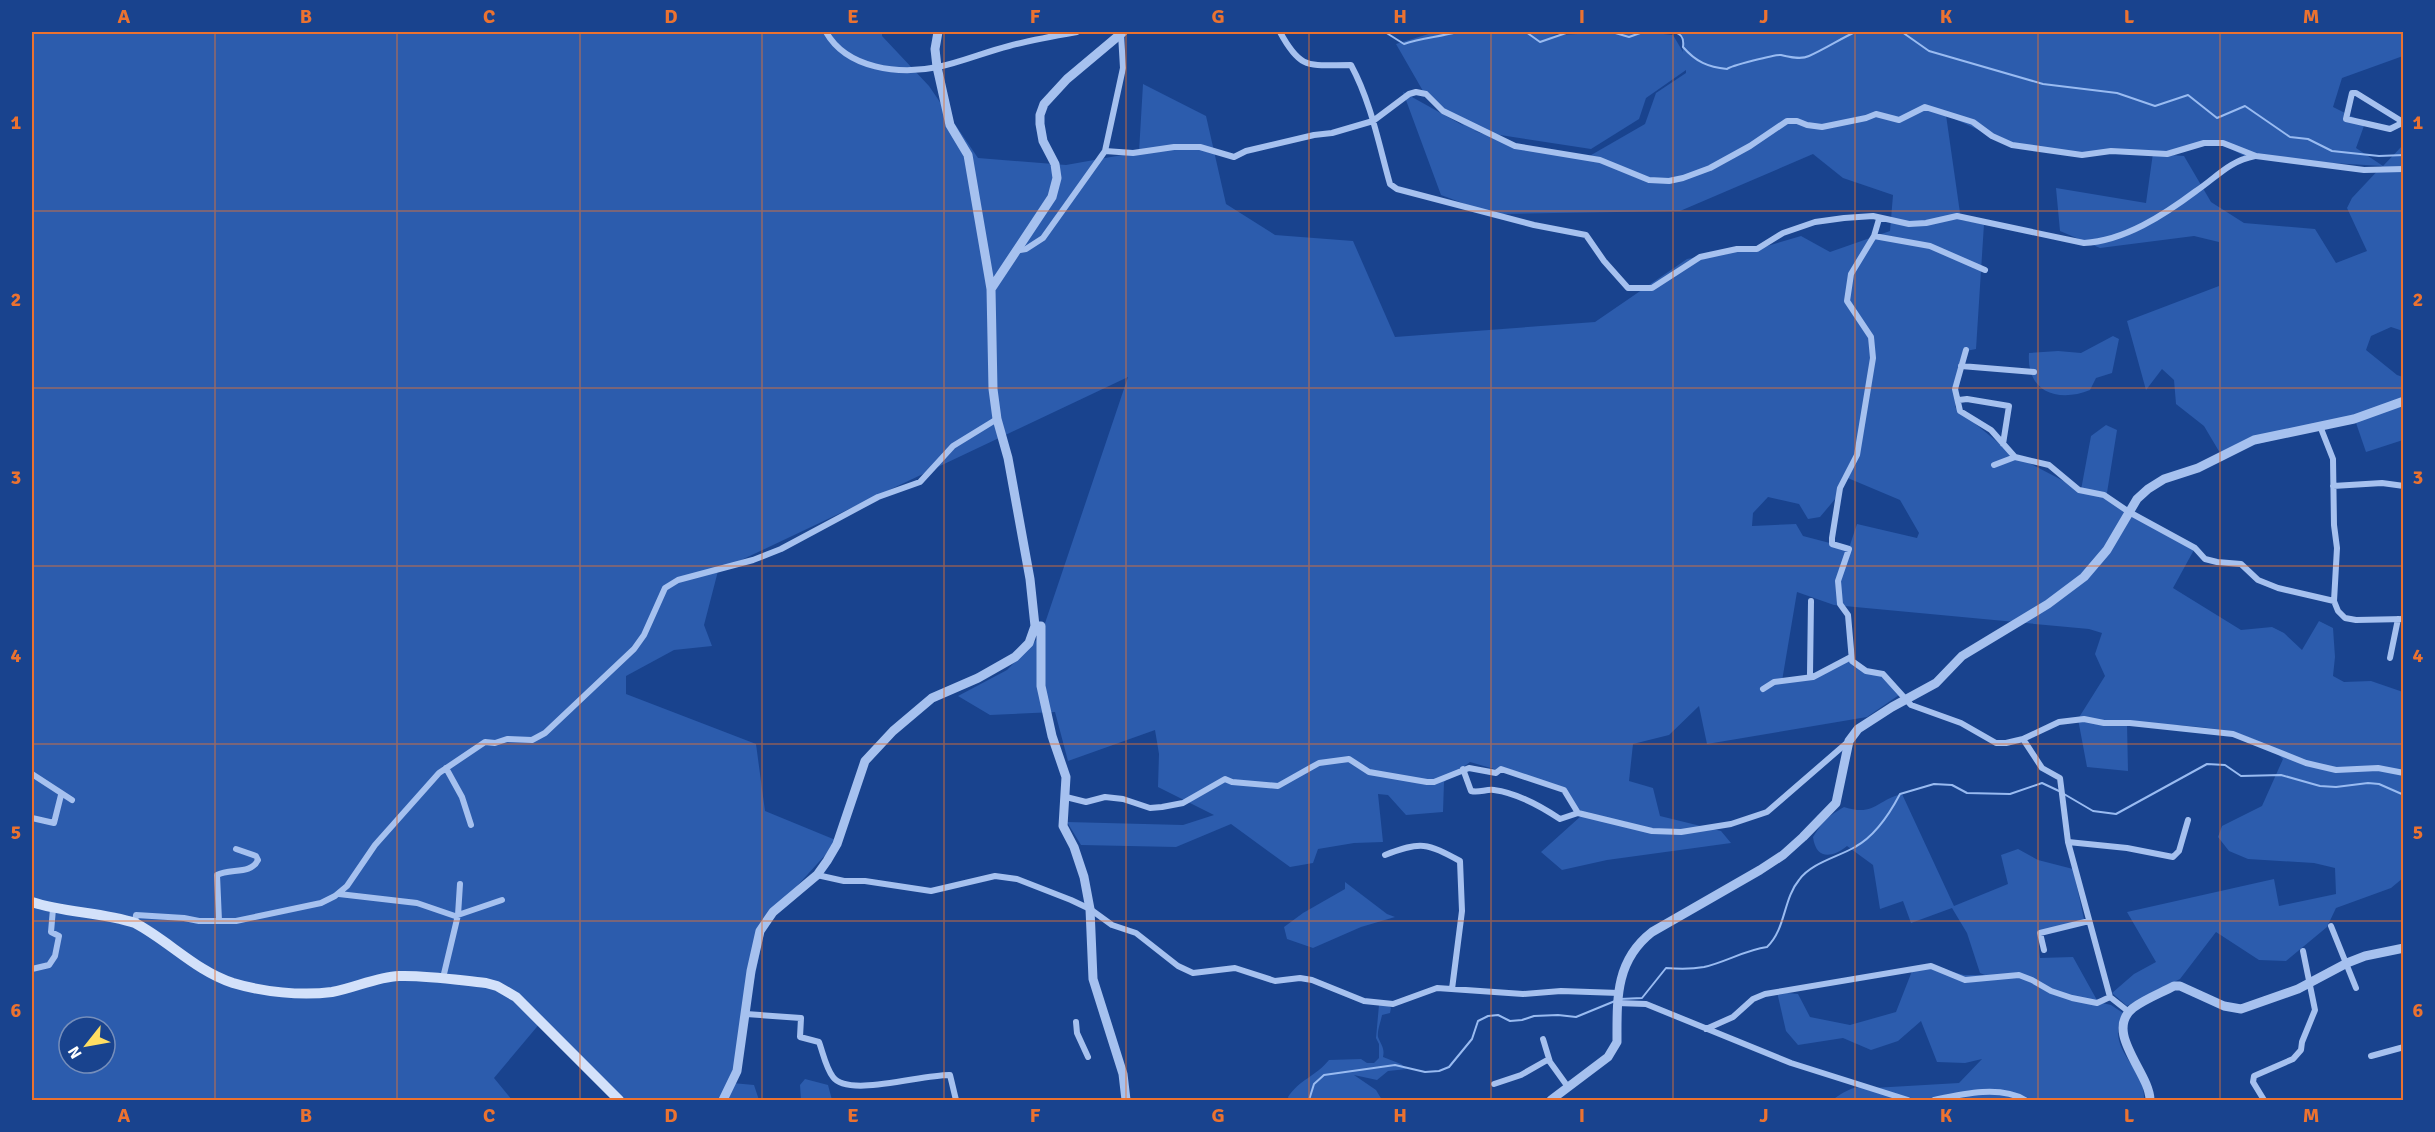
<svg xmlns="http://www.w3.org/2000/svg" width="2435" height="1132" font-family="Signika,sans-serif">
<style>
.green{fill:#2c5cad;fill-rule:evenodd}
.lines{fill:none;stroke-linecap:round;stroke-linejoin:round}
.stream{stroke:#99bbf1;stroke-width:2}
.minor{stroke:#a6c1ef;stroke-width:6}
.tertiary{stroke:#a6c1ef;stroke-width:9}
.secondary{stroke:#d3e1fa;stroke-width:10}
.grid{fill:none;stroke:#eb7230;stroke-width:1.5;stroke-opacity:0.55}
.neatline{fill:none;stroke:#eb7230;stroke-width:2}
.grid-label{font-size:20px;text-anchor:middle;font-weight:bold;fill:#eb7230}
</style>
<rect width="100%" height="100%" fill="#19438e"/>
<!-- green -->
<path class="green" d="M32 32H882V36L929 86 978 158 1066 165 1139 152 1143 84 1206 116 1226 204 1275 235 1353 241 1395 337 1595 322 1687 259 1737 249H1757L1801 236 1830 252 1890 231 1893 195 1843 178 1813 154 1680 211 1492 214 1441 195 1403 92 1464 126 1423 91 1396 44 1435 32H1566L1549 36C1590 33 1631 30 1673 35L1683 52 1681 32H2403V56L2342 78 2333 107 2365 123 2356 148 2383 166 2403 145V331L2391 327 2371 336 2366 350 2397 375 2403 377V440L2366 452 2355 420 2220 453 2204 426 2176 404 2174 380 2162 369 2146 390 2127 321 2219 286V242L2194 236 2100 248 2060 231 2056 188 2146 203 2153 153 2079 154 2012 145 1946 115 1961 220 1984 224 1976 349 1966 351 1955 407 2012 454 2081 490 2091 436 2106 425 2117 430 2106 499 2195 548 2173 588 2241 630 2272 627 2284 633 2302 650 2319 621 2333 628 2335 657 2333 676 2344 682 2371 681 2403 692V878L2391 888 2336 908 2327 927 2286 961 2259 960 2216 932 2180 979 2127 1006 2112 993 2134 974 2156 962 2127 912 2274 879 2279 906 2336 894 2335 868 2314 863 2248 859 2229 851 2218 837 2222 826 2262 806 2283 759C2249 722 2174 726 2127 723L2128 771 2087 767 2078 719 2105 676 2095 654 2102 633 2089 629 1834 605 1797 592 1782 681 1811 677 1850 658 1864 670 1883 674 1899 695 1867 717 1707 744 1699 706 1669 735 1633 744 1629 781 1653 788 1660 816 1721 831 1731 843 1607 860 1562 870 1541 852 1581 816 1560 788 1470 762 1444 782 1443 812 1406 815 1388 795 1378 794 1383 842 1354 843 1318 849 1313 863 1290 867 1231 824 1176 847 1081 845 1067 822 1183 825 1214 815 1158 787 1159 754 1155 730 1068 761 1055 712 990 715 958 696 1007 670 1041 635 1128 377 718 571 704 625 712 646 674 650 626 676V694L756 744 765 811 838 841 767 919 732 1083 754 1085 759 1100H615L541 1022 494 1078 512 1100H32ZM1686 70V73L1656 93 1645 124 1586 158 1541 151 1474 131 1591 149 1639 119 1646 98ZM2220 143 2248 158 2382 166 2352 198 2347 208 2367 251 2336 263 2315 229 2244 223 2211 202 2184 156 2160 154ZM1843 476 1900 500 1919 533 1917 538 1857 524 1849 548 1803 536 1796 524 1752 526 1753 513 1768 497 1799 504 1808 519 1820 517 1836 498ZM69 1027H105V1063H69Z
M2113 336 2119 339 2112 373 2096 378 2090 390C2058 403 2026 392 2029 353L2058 351 2081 353Z
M1902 794 1954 906 2008 884 2001 855 2018 849 2038 860 2073 869 2084 919 2038 934 2040 958 2073 957 2098 1002 2111 1005 2123 1013C2104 1052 2146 1065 2144 1100H1832C1847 1090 1856 1084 1873 1088L1959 1083 1982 1059 1965 1063 1937 1062 1921 1021 1898 1041 1871 1050 1843 1038 1798 1045 1786 1031 1777 992 1798 994 1810 1017 1850 1025 1896 1012 1912 971 1931 966 1964 975H1985L1980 973 1967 933 1952 908 1911 923 1903 901 1880 909 1873 865 1847 846C1832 858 1816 860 1813 837 1824 820 1827 817 1844 807 1875 817 1876 800 1902 794Z
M1345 882 1387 914 1395 917 1361 927 1313 948 1287 939 1284 927 1303 913 1345 889Z
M1379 1005 1389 1006 1391 1008 1390 1013 1382 1015C1381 1021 1377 1031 1378 1037 1381 1045 1385 1048 1383 1057L1401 1064 1407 1069 1388 1071 1377 1080 1354 1075 1376 1090 1382 1100H1289L1288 1097C1299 1080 1316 1076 1329 1060L1361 1059 1367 1063H1374L1379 1058V1044L1376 1038Z
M805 1079 828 1085 832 1100H801L800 1085Z"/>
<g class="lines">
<!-- stream -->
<path class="stream" d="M1385 32 1404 44C1421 38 1439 37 1457 32
M1526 32 1540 42 1569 32
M1612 32 1629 37 1643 32
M1674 32C1683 34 1684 40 1683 47 1696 62 1708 67 1727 69 1730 66 1776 54 1781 55 1789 57 1801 60 1809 56 1825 49 1840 39 1855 32
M1902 32 1929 51 2043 84 2117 93 2155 106 2188 95 2217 118 2245 106 2290 137 2308 139 2332 151 2379 156 2404 155
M2064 794 2093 811 2116 814 2207 764 2225 765 2241 776 2281 775 2320 786 2336 787 2368 783 2379 784 2404 795
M1620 999 1642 998 1666 968C1678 969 1693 969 1704 967 1726 962 1745 950 1767 947 1786 929 1783 899 1799 880 1811 863 1838 857 1855 847 1875 836 1889 815 1900 794L1934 784 1952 785 1967 793 2010 794 2042 783 2059 791
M1309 1100 1314 1084 1324 1075 1395 1065 1425 1072 1439 1071 1449 1067 1472 1039 1478 1021 1488 1016 1498 1015 1510 1021 1522 1020 1534 1016 1558 1015 1576 1017 1615 1001"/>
<!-- minor -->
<path class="minor" d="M826 32C847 69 899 75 938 67 962 62 985 52 1009 46 1031 40 1054 36 1077 32
M1280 32C1301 71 1309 65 1351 65 1371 102 1379 145 1390 184L1397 189 1534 225 1586 235 1604 261 1628 288H1652L1700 257 1737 249H1757L1783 233 1815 222 1844 218 1873 216 1909 224 1926 223 1957 216 2084 243C2124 241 2164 215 2196 191 2217 177 2229 161 2255 156
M2403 122 2356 93H2352L2346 119 2390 129 2404 122
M1105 151 1133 153 1174 147H1200L1234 157 1246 151 1314 135 1332 133 1373 121 1409 94 1416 92 1426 94 1443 111 1515 146 1600 160 1649 180 1669 181 1683 178 1710 168 1750 146 1787 121H1797L1807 125 1822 127 1866 118 1876 114 1899 120 1925 107 1973 122 1992 136 2012 145 2082 155 2111 151 2167 154 2204 143H2223L2256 156 2364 170 2404 169
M1874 236 1879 219
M1015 251 1026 249 1043 238 1105 151 1123 68 1121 34
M1985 270 1930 246 1874 236 1851 274 1847 301 1871 337 1873 358 1857 455 1840 488 1832 538V544L1849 549 1838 581 1840 604 1848 615 1852 661 1866 671 1883 674 1911 705 1961 723 1996 743H2006L2023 739 2059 722 2084 719 2104 723H2130L2233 734 2306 763 2336 770 2378 768 2404 773
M1966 350 1955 389 1960 411 1991 430 2015 457 2049 465 2079 490 2104 495 2129 512 2195 548 2205 559 2217 562 2241 564 2258 580 2278 588 2334 601
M1961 366 2034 372
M1959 400 1967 399 2009 406 2003 444
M2320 426 2333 459 2334 525 2337 548 2334 601 2338 611 2345 618 2356 620 2404 619
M1994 465 2015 457
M2333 486 2382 483 2404 486
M1811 601 1810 674 1813 677 1851 657
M2390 658 2398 619
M1763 689 1774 682 1813 677
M2023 739 2042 768 2060 778 2068 842 2110 997 2129 1012
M446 768 462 797 471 825
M1463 769 1471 791C1479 793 1486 789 1494 790 1517 793 1542 807 1560 819L1578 813 1652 831 1681 832 1731 824 1767 812 1849 741
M32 774 72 800
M1066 797 1086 802 1105 797 1123 799 1150 808 1162 807 1183 803 1225 779 1232 782 1278 786 1319 763 1349 759 1369 772 1427 782H1434L1469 768 1496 773 1501 769 1564 790 1578 813
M32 818 54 823 61 795
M2068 842 2127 848 2173 857 2179 851 2188 820
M1385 855C1421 841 1427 843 1460 861L1462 911 1452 989
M817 875 844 881H865L931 891 995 876 1017 879 1071 900 1090 909 1112 925 1136 933 1178 966 1193 973 1235 968 1275 981 1300 978 1312 980 1364 1001 1393 1004 1437 988 1523 994 1561 991 1619 993
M339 894 417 903 455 916 502 900
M219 921 217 875C230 868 251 875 258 860L256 856 236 849
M135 923 136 915 184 918 199 921H236L321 903 335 896 347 886 375 845 439 773 485 742 495 743 507 739 532 740 545 733 634 649 644 635 665 588 678 580 753 560 781 549 878 497 920 482 953 446 997 419
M2331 926 2356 988
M2044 950 2040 933 2089 921
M32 969 49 965 55 956 59 936 51 932 53 909
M443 978 458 915 460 884
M1617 1003 1646 1004 1791 1063 1908 1100
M746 1014 801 1018 800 1037 819 1042C823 1053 826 1068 833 1077 848 1098 923 1074 950 1075L956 1100
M1076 1022 1077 1033 1088 1057
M1706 1029 1733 1017 1753 999 1765 994 1931 966 1965 980 2019 975 2032 980 2051 991 2072 998 2097 1003 2110 997
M1543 1039 1550 1062 1568 1087
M2371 1056 2404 1047
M1494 1084 1521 1075 1549 1059
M1934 1100C1962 1094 2000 1085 2025 1100
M2264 1100 2253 1082 2254 1076 2293 1059 2301 1050 2302 1042 2315 1010 2303 951"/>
<!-- tertiary -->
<path class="tertiary" d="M938 32 935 49 937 67 950 125 968 155 991 289 993 389 997 419 1008 458 1030 579 1035 626H1041V686L1052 736 1066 777 1063 826 1074 847 1084 877 1090 909 1093 979 1123 1074 1126 1100
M991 289 1052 197 1057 178 1055 164 1043 141 1040 124V115L1044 104 1067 79 1123 32
M723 1100 737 1071 751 971 760 931 773 912 817 875 827 861 837 844 865 761 893 731 932 698 978 678 1015 657 1029 643 1035 626
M1551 1100 1608 1057 1617 1042C1617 999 1615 961 1652 932L1760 870 1783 855 1803 837 1836 803 1849 741 1858 729 1892 707 1936 683 1962 656 2048 604 2084 577 2107 550 2137 499 2148 489 2164 479 2198 468 2254 440 2354 419 2404 401
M2150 1100C2150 1073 2103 1032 2133 1008 2145 999 2161 993 2174 986H2180L2224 1006 2241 1009 2298 989 2347 963 2365 956 2404 948"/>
<!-- secondary -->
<path class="secondary" d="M32 902C65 913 102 912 135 923 169 941 196 971 233 983 263 992 301 996 332 992 355 988 376 977 399 976 427 975 457 980 486 983L497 986 516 997 619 1100"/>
</g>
<!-- grid -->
<path class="grid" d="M215 32V1100M397 32V1100M580 32V1100M762 32V1100M944 32V1100M1126 32V1100M1309 32V1100M1491 32V1100M1673 32V1100M1855 32V1100M2038 32V1100M2220 32V1100M32 211H2404M32 388H2404M32 566H2404M32 744H2404M32 921H2404"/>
<!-- border -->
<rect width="2435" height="1132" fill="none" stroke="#19438e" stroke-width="66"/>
<!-- north arrow -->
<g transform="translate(87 1045) rotate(239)"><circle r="28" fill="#19438e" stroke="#758ebb" stroke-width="1.5"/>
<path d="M0-4.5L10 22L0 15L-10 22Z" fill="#ffde63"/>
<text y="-9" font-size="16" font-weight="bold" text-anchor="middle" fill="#ffffff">N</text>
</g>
<rect x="33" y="33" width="2369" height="1066" class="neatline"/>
<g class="grid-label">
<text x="124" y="23">A</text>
<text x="306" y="23">B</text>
<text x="489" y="23">C</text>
<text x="671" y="23">D</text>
<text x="853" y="23">E</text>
<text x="1035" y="23">F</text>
<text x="1218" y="23">G</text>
<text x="1400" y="23">H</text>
<text x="1582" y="23">I</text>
<text x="1764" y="23">J</text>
<text x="1946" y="23">K</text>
<text x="2129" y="23">L</text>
<text x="2311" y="23">M</text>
<text x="16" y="129">1</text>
<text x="2418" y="129">1</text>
<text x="16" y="306">2</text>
<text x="2418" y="306">2</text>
<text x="16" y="484">3</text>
<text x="2418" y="484">3</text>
<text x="16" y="662">4</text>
<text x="2418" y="662">4</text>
<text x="16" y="839">5</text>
<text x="2418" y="839">5</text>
<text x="16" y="1017">6</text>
<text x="2418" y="1017">6</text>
<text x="124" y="1122">A</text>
<text x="306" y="1122">B</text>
<text x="489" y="1122">C</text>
<text x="671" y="1122">D</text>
<text x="853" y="1122">E</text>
<text x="1035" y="1122">F</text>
<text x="1218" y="1122">G</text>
<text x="1400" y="1122">H</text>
<text x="1582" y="1122">I</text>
<text x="1764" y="1122">J</text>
<text x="1946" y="1122">K</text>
<text x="2129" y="1122">L</text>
<text x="2311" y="1122">M</text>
</g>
</svg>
